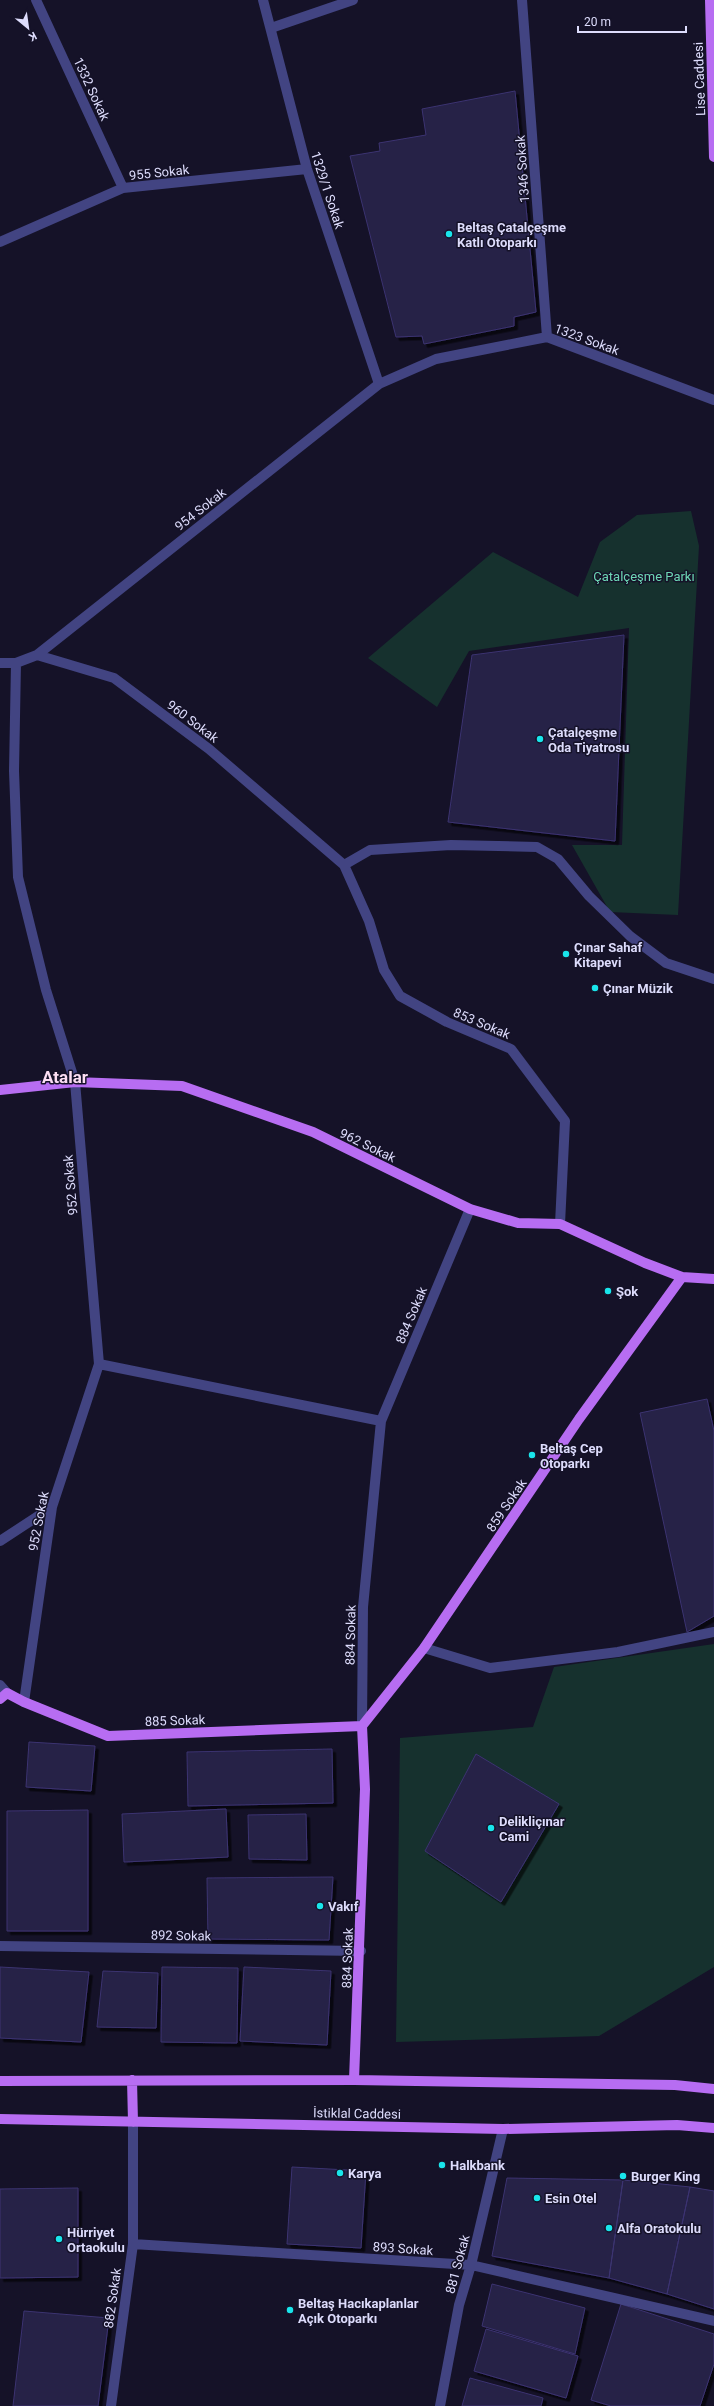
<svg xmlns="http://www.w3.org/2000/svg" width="714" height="2406" font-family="Roboto,sans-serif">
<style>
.green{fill:#16312e}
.building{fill:#252047;stroke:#3c3471;filter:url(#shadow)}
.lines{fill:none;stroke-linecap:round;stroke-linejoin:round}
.minor{stroke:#424482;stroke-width:10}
.major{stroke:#b76df2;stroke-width:10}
.poi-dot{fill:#19e5eb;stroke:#151228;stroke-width:1.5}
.labels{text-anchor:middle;stroke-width:3;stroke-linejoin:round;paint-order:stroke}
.street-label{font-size:13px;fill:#dddcfc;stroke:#151228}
.poi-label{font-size:13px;font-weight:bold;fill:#dddcfc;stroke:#151228;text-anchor:start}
.park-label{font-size:13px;fill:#6dd7b5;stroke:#151228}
.district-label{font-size:17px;font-weight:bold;fill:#fcdef3;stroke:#151228}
</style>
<defs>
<filter id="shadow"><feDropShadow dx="3.5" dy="3.5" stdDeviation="0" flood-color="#0009"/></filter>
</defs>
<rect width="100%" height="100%" fill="#151228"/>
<!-- green -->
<path class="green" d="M691 511 699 546 678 915 610 912 572 845H622L629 628 469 651 437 707 368 658 493 552 578 597 600 542 637 515Z
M714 1644V1967L599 2036 396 2042 400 1738 533 1727 554 1667Z"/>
<!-- building -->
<path class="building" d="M515 91 536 312 514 317V326L424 344 422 336 396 337 350 156 380 151 379 143 426 135 422 109Z
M624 635 615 841 448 822 472 655Z
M707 1399 714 1431V1616L687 1632 640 1413Z
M29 1742 95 1746 91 1791 26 1787Z
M332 1749 333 1803 188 1806 187 1752Z
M476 1754 559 1804 501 1902 425 1851Z
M226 1809 228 1857 124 1862 122 1814Z
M88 1810V1931H7V1811Z
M306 1814 307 1860 249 1859 248 1815Z
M333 1877 329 1940 208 1939 207 1878Z
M0 1967 89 1972 81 2042 0 2038Z
M162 1967 238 1968 237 2043 161 2042Z
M244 1967 331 1971 327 2045 240 2041Z
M103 1971 158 1973 156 2028 97 2027Z
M292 2167 366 2171 361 2248 287 2244Z
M507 2178 623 2180 609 2278 492 2256Z
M623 2180 690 2187 667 2294 609 2278Z
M690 2187 714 2191V2309L667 2294Z
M78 2188V2277L0 2278V2189Z
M492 2284 585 2308 575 2354 482 2326Z
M621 2304 714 2334V2364L700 2406H611L591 2400Z
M24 2311 109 2318 98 2406H13Z
M486 2329 578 2356 566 2398 474 2371Z
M470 2378 543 2398 541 2406H462Z"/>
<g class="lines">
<!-- minor -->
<path class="minor" d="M36 0 123 188
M263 0 307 169 379 384
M522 0 547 337
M271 28 353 0
M0 242 123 188 307 169
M37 655 114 678 209 749 344 865 369 921 384 970 400 996 447 1022 511 1049 565 1121 560 1224
M0 663H16L37 655 379 384 436 359 547 337 714 400
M16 663 14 771 18 877 46 990 75 1082 99 1364 52 1507 24 1702
M344 865 370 850 451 845 537 847 558 859 589 896 630 936 666 963 714 979
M99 1364 381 1421
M0 1541 52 1507
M424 1648 490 1668 618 1652 714 1632
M0 1685 7 1693
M362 1726 363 1607 381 1421 470 1209
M0 1946 361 1951
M133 2244 471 2265 714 2321
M111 2406 133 2244V2122
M440 2406 459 2305 471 2265 503 2129"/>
<!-- major -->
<path class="major" d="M710 0 714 157
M0 1090 75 1082 182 1086 313 1132 470 1209 518 1223 560 1224 645 1263 682 1277 714 1279
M0 1699 7 1693 24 1702 108 1736 362 1726
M362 1726 424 1648 579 1419 682 1277
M132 2080 133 2122
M354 2080 365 1789 362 1726
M0 2081 354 2080 675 2085 714 2089
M0 2119 503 2129 677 2125 714 2128"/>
</g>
<!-- markers -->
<g class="poi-dot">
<circle cx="449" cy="234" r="4"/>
<circle cx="540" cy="739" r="4"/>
<circle cx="566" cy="954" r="4"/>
<circle cx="595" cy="988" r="4"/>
<circle cx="608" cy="1291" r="4"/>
<circle cx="532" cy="1455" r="4"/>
<circle cx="491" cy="1828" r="4"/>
<circle cx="320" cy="1906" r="4"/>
<circle cx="442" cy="2165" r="4"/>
<circle cx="340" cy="2173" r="4"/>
<circle cx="623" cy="2176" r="4"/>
<circle cx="537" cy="2198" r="4"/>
<circle cx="609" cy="2228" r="4"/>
<circle cx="59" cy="2239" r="4"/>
<circle cx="290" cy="2310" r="4"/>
</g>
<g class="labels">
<!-- street labels -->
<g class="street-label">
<text transform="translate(699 79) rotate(-92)" y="5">Lise Caddesi</text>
<text transform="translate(92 89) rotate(65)" y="5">1332 Sokak</text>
<text transform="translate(522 169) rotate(-94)" y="5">1346 Sokak</text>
<text transform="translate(159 172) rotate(-6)" y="5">955 Sokak</text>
<text transform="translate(328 190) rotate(72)" y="5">1329/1 Sokak</text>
<text transform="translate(587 339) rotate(20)" y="5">1323 Sokak</text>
<text transform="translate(200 509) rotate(-38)" y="5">954 Sokak</text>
<text transform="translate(193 721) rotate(37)" y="5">960 Sokak</text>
<text transform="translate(482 1023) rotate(23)" y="5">853 Sokak</text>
<text transform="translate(368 1145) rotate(26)" y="5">962 Sokak</text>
<text transform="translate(70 1185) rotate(-95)" y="5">952 Sokak</text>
<text transform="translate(411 1315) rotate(-67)" y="5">884 Sokak</text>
<text transform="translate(506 1505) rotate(-56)" y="5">859 Sokak</text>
<text transform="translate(38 1521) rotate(-79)" y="5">952 Sokak</text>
<text transform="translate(350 1635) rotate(-89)" y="5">884 Sokak</text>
<text transform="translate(175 1720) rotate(-2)" y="5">885 Sokak</text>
<text transform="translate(181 1935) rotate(1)" y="5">892 Sokak</text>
<text transform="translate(347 1958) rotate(-88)" y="5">884 Sokak</text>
<text transform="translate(357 2113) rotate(1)" y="5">İstiklal Caddesi</text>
<text transform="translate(403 2248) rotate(4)" y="5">893 Sokak</text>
<text transform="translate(457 2264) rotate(-75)" y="5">881 Sokak</text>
<text transform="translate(112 2298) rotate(-82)" y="5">882 Sokak</text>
</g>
<!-- poi labels -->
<g class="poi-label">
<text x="457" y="232">Beltaş Çatalçeşme<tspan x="457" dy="15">Katlı Otoparkı</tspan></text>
<text x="548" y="737">Çatalçeşme<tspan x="548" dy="15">Oda Tiyatrosu</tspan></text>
<text x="574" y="952">Çınar Sahaf<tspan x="574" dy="15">Kitapevi</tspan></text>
<text x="603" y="993">Çınar Müzik</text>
<text x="616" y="1296">Şok</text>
<text x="540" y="1453">Beltaş Cep<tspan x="540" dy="15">Otoparkı</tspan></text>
<text x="499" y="1826">Delikliçınar<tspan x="499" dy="15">Cami</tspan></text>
<text x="328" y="1911">Vakıf</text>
<text x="450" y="2170">Halkbank</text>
<text x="348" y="2178">Karya</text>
<text x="631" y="2181">Burger King</text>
<text x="545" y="2203">Esin Otel</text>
<text x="617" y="2233">Alfa Oratokulu</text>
<text x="67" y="2237">Hürriyet<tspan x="67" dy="15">Ortaokulu</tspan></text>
<text x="298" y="2308">Beltaş Hacıkaplanlar<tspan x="298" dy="15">Açık Otoparkı</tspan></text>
</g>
<!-- park labels -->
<g class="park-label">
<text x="644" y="581">Çatalçeşme Parkı</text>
</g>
<!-- district labels -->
<g class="district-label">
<text x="65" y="1083">Atalar</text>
</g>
</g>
<!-- north arrow -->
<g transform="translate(28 28) rotate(151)" stroke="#151228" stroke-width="3" paint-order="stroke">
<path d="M0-3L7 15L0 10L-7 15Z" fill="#dddcfc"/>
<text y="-6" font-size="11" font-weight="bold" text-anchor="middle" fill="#dddcfc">K</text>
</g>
<!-- scale -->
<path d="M578 26v6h108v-6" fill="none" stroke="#dddcfc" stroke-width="2"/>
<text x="584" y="26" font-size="12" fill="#dddcfc" stroke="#151228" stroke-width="3" paint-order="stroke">20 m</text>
</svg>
